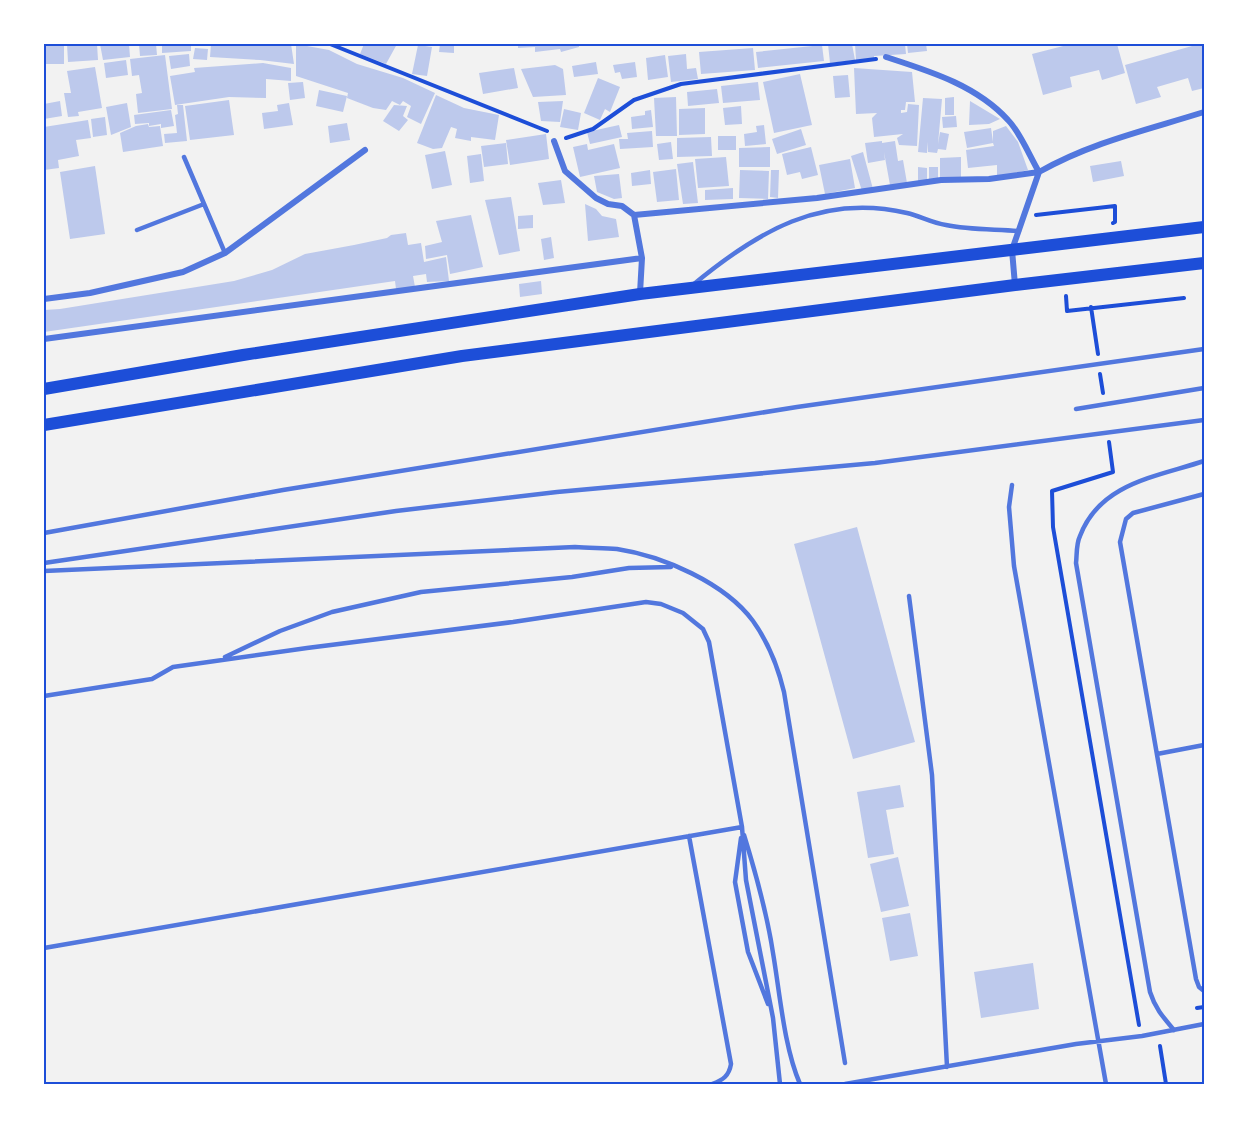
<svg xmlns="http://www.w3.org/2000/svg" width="1248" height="1128" font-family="Manrope,sans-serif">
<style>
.building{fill:#bdc9ec}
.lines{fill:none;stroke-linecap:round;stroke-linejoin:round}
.path{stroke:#1d4ed8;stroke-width:4}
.service{stroke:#5277de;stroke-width:4.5}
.minor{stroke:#5277de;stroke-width:6}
.secondary{stroke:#1d4ed8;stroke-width:12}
.neatline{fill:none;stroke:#1d4ed8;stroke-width:2}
</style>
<rect width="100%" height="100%" fill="#f2f2f2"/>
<!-- building -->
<path class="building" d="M44 44H64V64H44Z
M67 44H97L98 60 68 62Z
M100 44H129L130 57 103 60Z
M139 44H156L157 55 140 56Z
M162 44H191V51L162 53Z
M211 44H291L294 64 260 60 210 57Z
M296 44 329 50 357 64 403 78 435 93 421 124 407 117 411 106 403 101 400 105 392 101 386 110 373 108 347 98 348 93 296 76Z
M364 44H397L386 64 360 54Z
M440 44H454V53L439 52Z
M518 44H579V47L561 52 560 49 535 52V47L518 48Z
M828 44H852L855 60 830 63Z
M855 44H905L906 54 874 56V58L856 60Z
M907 44H926L927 51 908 53Z
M1071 44H1117L1125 73 1102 80 1099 70 1070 77 1072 87 1043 95 1032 54Z
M1199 44H1204V59L1202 60 1204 68V88L1192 91 1188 78 1157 87 1161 97 1136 104 1125 65Z
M418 45 432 47 427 76 412 74Z
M822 45 824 61 758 68 756 52Z
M195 48 208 49 207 60 193 59Z
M753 48 755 70 701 74 699 52Z
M189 54 190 66 171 69 169 56Z
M686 54 687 69 696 68 698 79 671 82 668 56Z
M165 55 172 109 138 113 136 94 142 93 139 75 132 76 130 59Z
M665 55 668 77 648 80 646 58Z
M126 60 128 75 106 78 104 63Z
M596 62 598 74 574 77 572 66Z
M635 62 637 77 622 79 620 72 615 73 613 65Z
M263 63 291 68V81L266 79V98L229 97 175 105 170 76 195 72 194 68Z
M555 65 563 69 566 95 533 97 521 69Z
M95 67 102 108 78 112 79 116 68 117 64 93H71L67 71Z
M514 68 518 88 483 94 479 73Z
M854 68 912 72 915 102H906L905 110H901V113L907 112 908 104 919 105 917 146 899 145 897 138 903 134 874 137 872 118 877 113 856 114Z
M800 74 812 125 774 133 763 82Z
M848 75 850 97 835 98 833 76Z
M598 78 620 87 610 112 605 109 600 120 584 113Z
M303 82 305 98 290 100 288 83Z
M758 82 760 100 723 103 721 86Z
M717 89 719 103 688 106 687 92Z
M319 90 347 96 343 112 316 106Z
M436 95 464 108 499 115 495 140 471 137V141L455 138 457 129 451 127 442 148 433 149 417 143Z
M676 97 677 136H656L654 98Z
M954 97V115H945V98Z
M923 98 942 99 938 144 940 132 949 134 946 150 938 149 937 153 928 152V142L927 153 918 152Z
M229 100 234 135 190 140 185 106Z
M60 101 62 116 44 119V104Z
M563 101 560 122 541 121 538 102Z
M970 101 1000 119 989 124 969 125Z
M127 103 131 127 111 135 106 107Z
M289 103 293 125 264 129 262 113 278 111 277 105Z
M177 105H183L187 141 165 143 164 134 177 133 175 115 178 114Z
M394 105 407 106 403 116 408 120 399 131 383 121Z
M741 106 742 124 725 125 723 108Z
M705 108V134L679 135V109Z
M564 109 581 113 578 130 560 127Z
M171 110 174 126 161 128V124L149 126V123L135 124 134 115Z
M651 110 653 127 632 129 631 117 645 115V111Z
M956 116 957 127 943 128 942 117Z
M105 117 107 135 93 137 91 119Z
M88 120 91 138 76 140 79 156 58 160 59 168 44 170V127Z
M347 123 350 140 330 143 328 126Z
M148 124 149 127 160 126 163 146 123 152 120 133 136 126Z
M619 125 622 137 590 144 587 132Z
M764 125 766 144 745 146 744 134 757 132 756 126Z
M1006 126 1018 142 1028 170 997 177V165L968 168 966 150 994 146 993 143 967 148 964 132 991 128 993 142V131Z
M801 129 806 145 777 154 772 139Z
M652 131 653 147 620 149 619 139H628L627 133Z
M546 134 549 159 510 165 506 140Z
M718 136H736V150H718Z
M711 137 712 156 677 157V138Z
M882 141V143L895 141 898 161 903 160 907 183 890 185 884 152 885 160 868 163 865 143Z
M671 142 673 159 659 160 657 144Z
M506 143 508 164 484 167 481 146Z
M587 144 588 150 614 144 620 168 580 177 573 147Z
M770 147V167H739V148Z
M811 147 818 175 802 179 800 172 787 175 782 154Z
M445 151 452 185 432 189 425 155Z
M863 152 873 189 862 191 851 156Z
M481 154 484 181 470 183 467 156Z
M726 157 729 186 698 188 695 159Z
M961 157V179H940V158Z
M850 159 855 188 825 194 819 165Z
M1121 161 1124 176 1093 182 1090 166Z
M693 162 698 203 683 204 677 164Z
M95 166 105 234 70 239 60 172Z
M918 167 927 168V181H918Z
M929 167H938V180H929Z
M676 169 679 200 657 202 653 172Z
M650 170 651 184 632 186 631 173Z
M740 170 769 171 768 199 739 198Z
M771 170H779L778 198 770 197Z
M619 174 622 198 614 199 597 192 594 176Z
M561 180 565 203 543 205 538 183Z
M733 188V199L705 200V190Z
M511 197 520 251 499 255 485 200Z
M585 204 596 209 602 216 616 219 619 237 588 241Z
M471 215 483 267 450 274 447 255 426 259 425 246 442 242 436 221Z
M533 215V228L518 229V216Z
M406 233 408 245 421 243 424 262 446 257 449 281 427 282 426 274 413 276 415 287 396 289 395 281 44 332V310L60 309 234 281 272 270 305 254 354 245 387 238 391 235Z
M551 237 554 258 544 260 541 239Z
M541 281 542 294 520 297 519 284Z
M857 527 915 742 853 759 794 544Z
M900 785 904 807 886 810 894 854 868 858 857 792Z
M898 857 909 906 881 912 870 864Z
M910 913 918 956 890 961 882 918Z
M1033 963 1039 1009 981 1018 974 972Z"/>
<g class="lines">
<!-- path -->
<path class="path" d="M330 44 547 131
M566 138 593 129 634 100 681 84 876 59
M1036 215 1115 206V222L1113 223
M1066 296 1067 311 1184 298
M1091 307 1098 354
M1100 374 1103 393
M1109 442 1113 472 1052 491 1053 527 1139 1025
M1197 1008 1204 1007
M1160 1046 1166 1084"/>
<!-- service -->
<path class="service" d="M184 157 225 253
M137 230 204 204
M694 284C757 232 821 193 907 213 920 216 932 223 946 225 969 230 995 229 1019 231
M1076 409 1204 388
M1012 485 1009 507 1014 566 1106 1084
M1204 494 1133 513 1126 519 1120 542 1196 979 1199 987 1204 991
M44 533 283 490 797 407 1204 349
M44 563 396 511 557 492 875 463 1204 420
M44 571 575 547C589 548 603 548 617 549 663 556 725 583 753 621 768 642 778 667 784 692L845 1063
M909 596 932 775 947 1067
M225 657 280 631 332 612 421 592 572 577 629 568 671 567
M44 696 152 679 173 667 307 648 513 622 646 602 661 604 683 613 703 629 709 642 742 827 746 880 773 1018 780 1084
M1157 754 1204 745
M744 835C756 874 767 913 773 953 780 994 784 1047 800 1084
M689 836 731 1064C729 1076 723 1080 712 1084
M741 838 735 882 748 952 768 1004
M44 948 742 827
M1174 1030C1163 1017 1155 1008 1150 992L1076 563C1077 555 1076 544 1080 536 1100 483 1156 477 1204 461
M845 1084 1076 1044 1142 1036 1204 1024"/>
<!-- minor -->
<path class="minor" d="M554 141 565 171 596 198 608 204 622 206 634 215 642 258 640 293
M634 215 817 198 941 180 989 179 1039 172C1030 157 1020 132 1008 120 976 85 929 71 886 57
M1015 285 1012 250 1039 172C1092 142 1147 130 1204 112
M44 299 90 293 183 272 225 253 365 150
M44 339 642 258"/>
<!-- secondary -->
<path class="secondary" d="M44 389 243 355 640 294 1204 227
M44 425 462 356 1015 285 1204 263"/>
</g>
<!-- border -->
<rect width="1248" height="1128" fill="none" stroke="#ffffff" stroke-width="90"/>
<rect x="45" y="45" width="1158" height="1038" class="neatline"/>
</svg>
